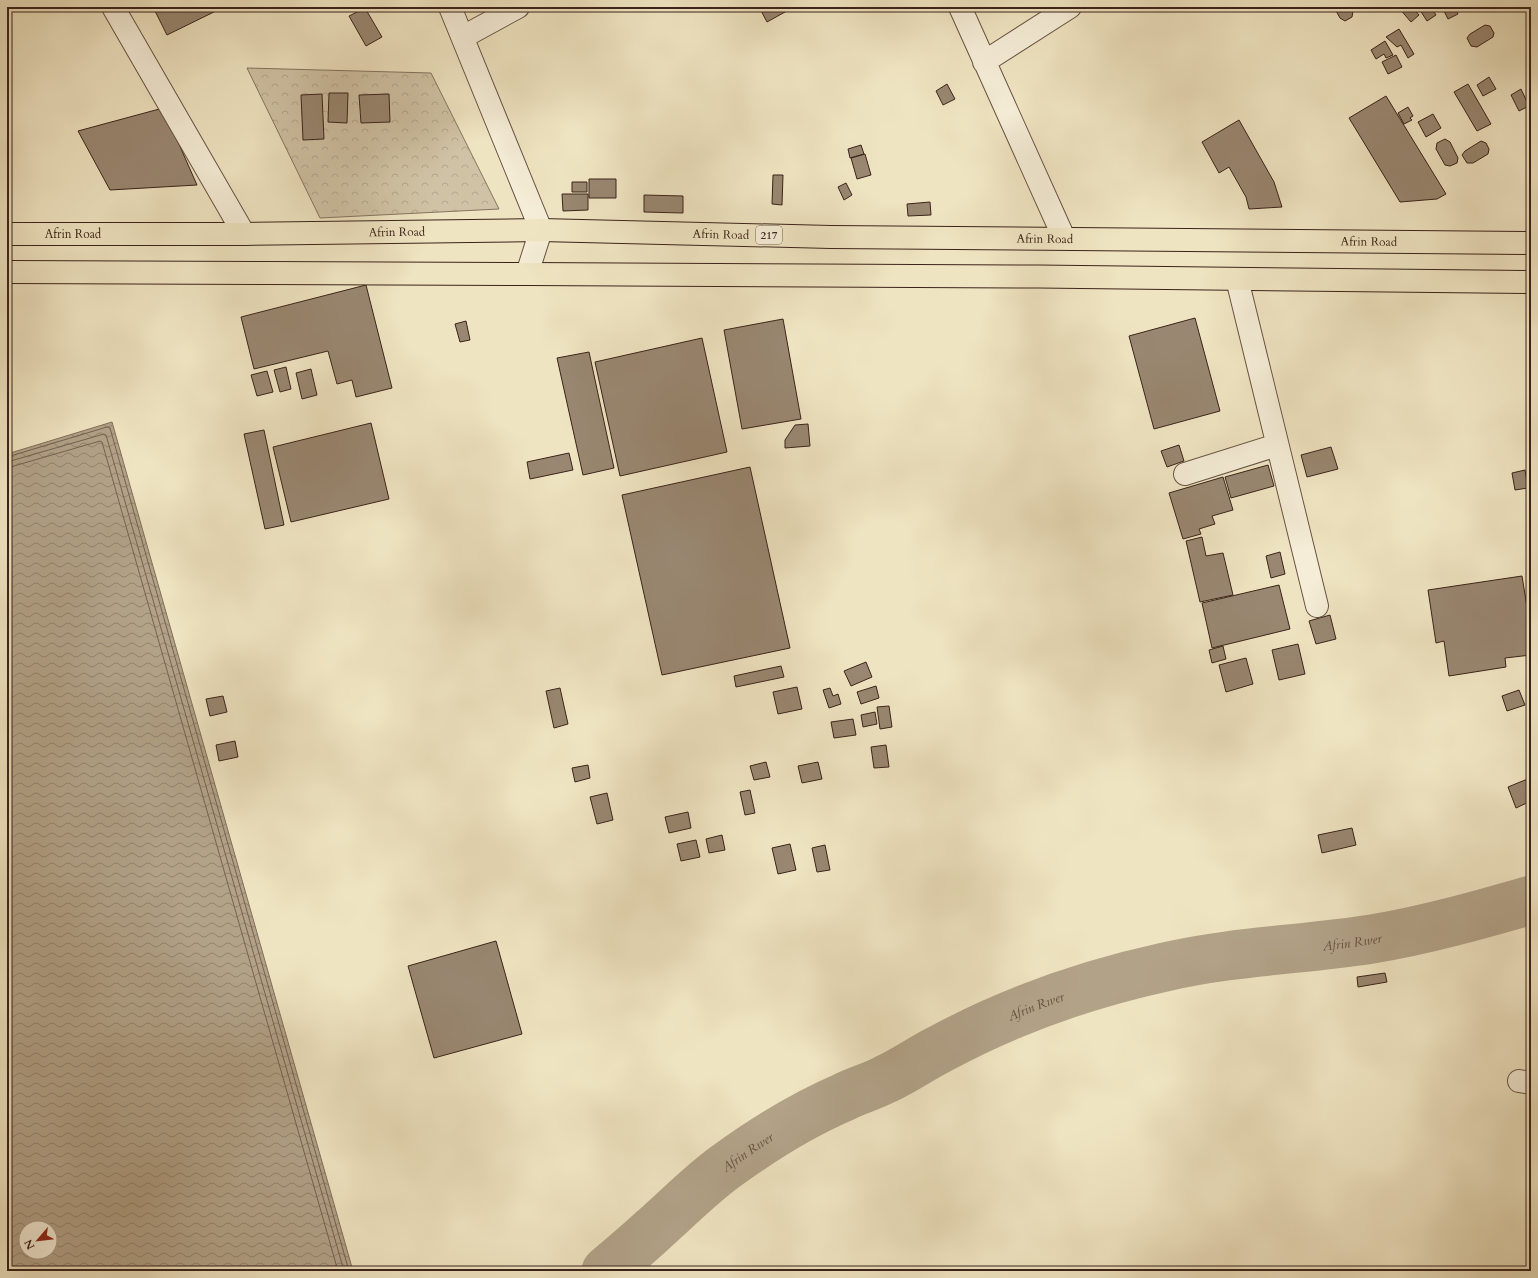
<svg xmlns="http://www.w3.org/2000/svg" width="1538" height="1278" font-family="Cardo,serif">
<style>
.forest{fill:url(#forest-crowns);stroke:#867360}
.water{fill:url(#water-waves);stroke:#826f5c;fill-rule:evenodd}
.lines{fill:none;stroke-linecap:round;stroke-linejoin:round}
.shore{stroke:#766251;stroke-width:1}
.river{stroke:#b2a288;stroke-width:49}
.building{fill:#998771;stroke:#3b231a}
.street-casing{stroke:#685344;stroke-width:24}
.primary-casing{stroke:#3b231a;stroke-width:24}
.street{stroke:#f5edd7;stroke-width:22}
.primary{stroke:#efe4c1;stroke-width:22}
.labels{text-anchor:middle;stroke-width:3;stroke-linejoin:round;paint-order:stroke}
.shield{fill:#f5edd7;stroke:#736053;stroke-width:1}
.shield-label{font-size:11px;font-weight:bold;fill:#3b231a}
.street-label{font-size:12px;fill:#3b231a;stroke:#f5edd7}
.water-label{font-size:13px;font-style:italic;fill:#654f40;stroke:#f5edd7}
</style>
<defs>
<pattern id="forest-crowns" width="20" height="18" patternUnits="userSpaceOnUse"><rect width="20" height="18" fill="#d0c3a5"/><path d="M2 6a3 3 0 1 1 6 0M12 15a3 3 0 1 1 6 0" fill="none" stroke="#b4a78d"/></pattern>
<pattern id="water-waves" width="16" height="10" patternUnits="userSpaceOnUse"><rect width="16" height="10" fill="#b2a288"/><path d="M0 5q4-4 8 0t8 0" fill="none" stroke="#92846e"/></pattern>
</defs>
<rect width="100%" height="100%" fill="#efe4c1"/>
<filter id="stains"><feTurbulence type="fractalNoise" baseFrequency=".005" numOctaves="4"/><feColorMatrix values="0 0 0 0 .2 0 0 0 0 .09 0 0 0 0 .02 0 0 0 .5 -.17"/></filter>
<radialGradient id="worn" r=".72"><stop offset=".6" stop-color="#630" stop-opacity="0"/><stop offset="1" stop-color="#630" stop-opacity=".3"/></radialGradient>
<!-- forest -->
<path class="forest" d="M247 68 431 73 499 209 320 218Z"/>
<!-- water -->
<path class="water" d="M112 422 353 1271H7V454ZM26 1228H50V1252H26Z"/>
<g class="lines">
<!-- shore -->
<path class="shore" d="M7 457 107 427 110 428 349 1271
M7 462 104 434 106 435 344 1271
M7 468 100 441 102 442 338 1271"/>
<!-- river -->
<path class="river" id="s1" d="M606 1271C621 1258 637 1245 652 1231 677 1209 699 1186 725 1167 762 1140 802 1115 844 1097 858 1090 873 1086 886 1079 905 1070 922 1058 940 1049 1010 1011 1087 984 1165 967 1233 951 1303 950 1372 939 1426 930 1479 915 1531 900"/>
</g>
<!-- building -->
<path class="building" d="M153 7H224L167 35Z
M759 7H794L767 22Z
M1334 7H1351L1353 11 1352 17 1345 21 1340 18Z
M1400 7H1412L1419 15 1411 22 1399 8Z
M1418 7H1431L1436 15 1427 21Z
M1442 7H1454L1458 14 1448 19Z
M365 8 382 37 366 46 349 16Z
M1485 25 1490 26 1494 33 1493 37 1477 47 1471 46 1467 38 1470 34Z
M1399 29 1414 54 1408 58 1401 45 1397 47 1386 37Z
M1385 41 1393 55 1386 58 1384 54 1376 59 1371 50Z
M1396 55 1402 67 1388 74 1382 62Z
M1489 77 1496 89 1483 96 1477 85Z
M947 84 955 99 943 105 936 91Z
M1468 84 1491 124 1477 131 1454 92Z
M1521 89 1529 106 1519 111 1511 95Z
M329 93H348L347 123 328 122Z
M322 94 324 139 303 140 301 95Z
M389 94 390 122 361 123 359 95Z
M1386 96 1446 194 1437 199 1400 202 1349 118Z
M1408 107 1413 116 1410 118 1412 120 1404 124 1398 113Z
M163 108 197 185 110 190 78 131Z
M1433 114 1441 128 1426 137 1418 122Z
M1239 120 1274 182 1282 207 1249 209 1246 197 1229 167 1219 173 1202 142Z
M1445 139 1450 142 1458 158 1457 163 1450 166 1445 165 1436 149 1437 143Z
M1481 141 1486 143 1489 149 1488 154 1473 163H1467L1462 155 1465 151Z
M861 145 864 154 850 158 848 149Z
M865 154 871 175 857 179 851 158Z
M773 175H783L782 205 772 204Z
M589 179H616V198H589Z
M572 182H587V192H572Z
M846 183 852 195 844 200 838 187Z
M562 194H588V210L563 211Z
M644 195 683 196V213L644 212Z
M930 202 931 215 908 216 907 204Z
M366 285 392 388 356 397 352 380 337 384 328 351 254 369 241 317Z
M1195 318 1220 411 1154 429 1129 336Z
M783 319 801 419 742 429 724 330Z
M466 321 470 340 460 342 455 324Z
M702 338 727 452 620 476 595 362Z
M589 352 614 468 583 475 557 358Z
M286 367 291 389 280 392 274 370Z
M311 369 317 395 302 399 296 373Z
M267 371 273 392 257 396 251 375Z
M371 423 389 499 291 522 273 447Z
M808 424 810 446 785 448V440L795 425Z
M264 430 284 525 265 529 244 434Z
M1179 445 1184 461 1167 467 1161 451Z
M1331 447 1338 469 1307 477 1301 455Z
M569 453 573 470 530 479 527 462Z
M1268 465 1274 486 1231 498 1225 477Z
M750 467 790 648 662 675 622 495Z
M1525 470 1528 488 1515 490 1512 473Z
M1223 477 1233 510 1212 516 1215 524 1199 529 1201 534 1183 539 1169 493Z
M1202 537 1206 556 1223 553 1233 595 1200 602 1186 541Z
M1280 552 1285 574 1271 578 1266 556Z
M1522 576 1531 632V655L1505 658 1506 667 1449 676 1444 641 1436 643 1428 590Z
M1279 585 1290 629 1212 648 1202 603Z
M1330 615 1336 639 1316 644 1309 621Z
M1298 644 1305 674 1279 680 1272 650Z
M1223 646 1226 659 1212 663 1209 650Z
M1246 658 1253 684 1226 692 1219 665Z
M866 662 872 677 851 686 844 671Z
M781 666 784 677 736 687 734 676Z
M876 686 879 698 861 704 857 692Z
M797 687 802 709 778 714 773 692Z
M560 688 568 724 554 728 546 691Z
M830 688 833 696 838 694 841 704 829 708 823 690Z
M1519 690 1525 705 1507 711 1502 696Z
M223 696 227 712 210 716 206 699Z
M889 706 892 727 880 729 877 707Z
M875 712 877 724 863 727 861 715Z
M853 719 856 735 834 738 831 722Z
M235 741 238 757 219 761 216 745Z
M886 745 889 767 874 768 871 747Z
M766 762 770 777 754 780 750 766Z
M818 762 822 779 802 783 798 766Z
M588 765 590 778 575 782 572 768Z
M1530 778 1531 801 1516 808 1508 787Z
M750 790 755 813 745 815 740 792Z
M607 793 613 820 597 824 590 797Z
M688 812 691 828 669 833 665 817Z
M1352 828 1356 845 1322 853 1318 835Z
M722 835 725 850 709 853 706 839Z
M696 840 700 857 681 861 677 844Z
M790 844 796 870 778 874 772 848Z
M825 845 830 870 817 872 812 848Z
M496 941 522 1034 434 1058 408 966Z
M1385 973 1387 982 1358 987 1357 977Z"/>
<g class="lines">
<defs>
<path id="street" d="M113 7 244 234
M450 7 541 230 527 274
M960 7 1064 238
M463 37 518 7
M984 62 1070 7
M1237 279 1317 606
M1185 474 1277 445
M1519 1081 1531 1083"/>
<g id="primary">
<path id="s2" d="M7 234H244L541 230 831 237 1531 243"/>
<path d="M7 272C181 273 354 273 528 274 862 274 1197 278 1531 282"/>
</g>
</defs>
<!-- street casing -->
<use href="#street" class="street-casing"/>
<!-- primary casing -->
<use href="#primary" class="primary-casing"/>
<!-- street -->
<use href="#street" class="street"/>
<!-- primary -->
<use href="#primary" class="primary"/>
</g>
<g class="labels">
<!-- shield labels -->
<rect class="shield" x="756" y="226" width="26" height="18" rx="3"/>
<g class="shield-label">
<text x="769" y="239">217</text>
</g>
<!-- street labels -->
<g class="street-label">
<text dy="4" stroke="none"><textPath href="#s2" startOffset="390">Afrin Road</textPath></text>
<text dy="4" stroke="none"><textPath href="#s2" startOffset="66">Afrin Road</textPath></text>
<text dy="4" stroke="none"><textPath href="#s2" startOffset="714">Afrin Road</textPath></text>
<text dy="4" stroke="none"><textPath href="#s2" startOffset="1038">Afrin Road</textPath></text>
<text dy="4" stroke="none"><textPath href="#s2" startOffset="1362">Afrin Road</textPath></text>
</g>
<!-- water labels -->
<g class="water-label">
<text dy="5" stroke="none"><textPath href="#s1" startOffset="833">Afrin Rıver</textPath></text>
<text dy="5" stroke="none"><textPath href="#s1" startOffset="509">Afrin Rıver</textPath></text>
<text dy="5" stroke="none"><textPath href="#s1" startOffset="185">Afrin Rıver</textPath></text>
</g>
</g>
<!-- margin -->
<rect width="1538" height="1278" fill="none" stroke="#efe4c1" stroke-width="24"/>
<rect x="8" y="8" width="1522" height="1262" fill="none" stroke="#3b231a" stroke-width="2"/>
<rect x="12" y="12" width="1514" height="1254" fill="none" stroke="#3b231a"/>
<!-- north arrow -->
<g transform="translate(38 1240) rotate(242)"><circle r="19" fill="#f5edd7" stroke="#ab9c8b"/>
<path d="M0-3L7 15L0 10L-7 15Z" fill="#8f2418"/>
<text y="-6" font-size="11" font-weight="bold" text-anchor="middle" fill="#3b231a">N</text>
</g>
<rect width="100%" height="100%" filter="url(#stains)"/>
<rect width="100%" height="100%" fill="url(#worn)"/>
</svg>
